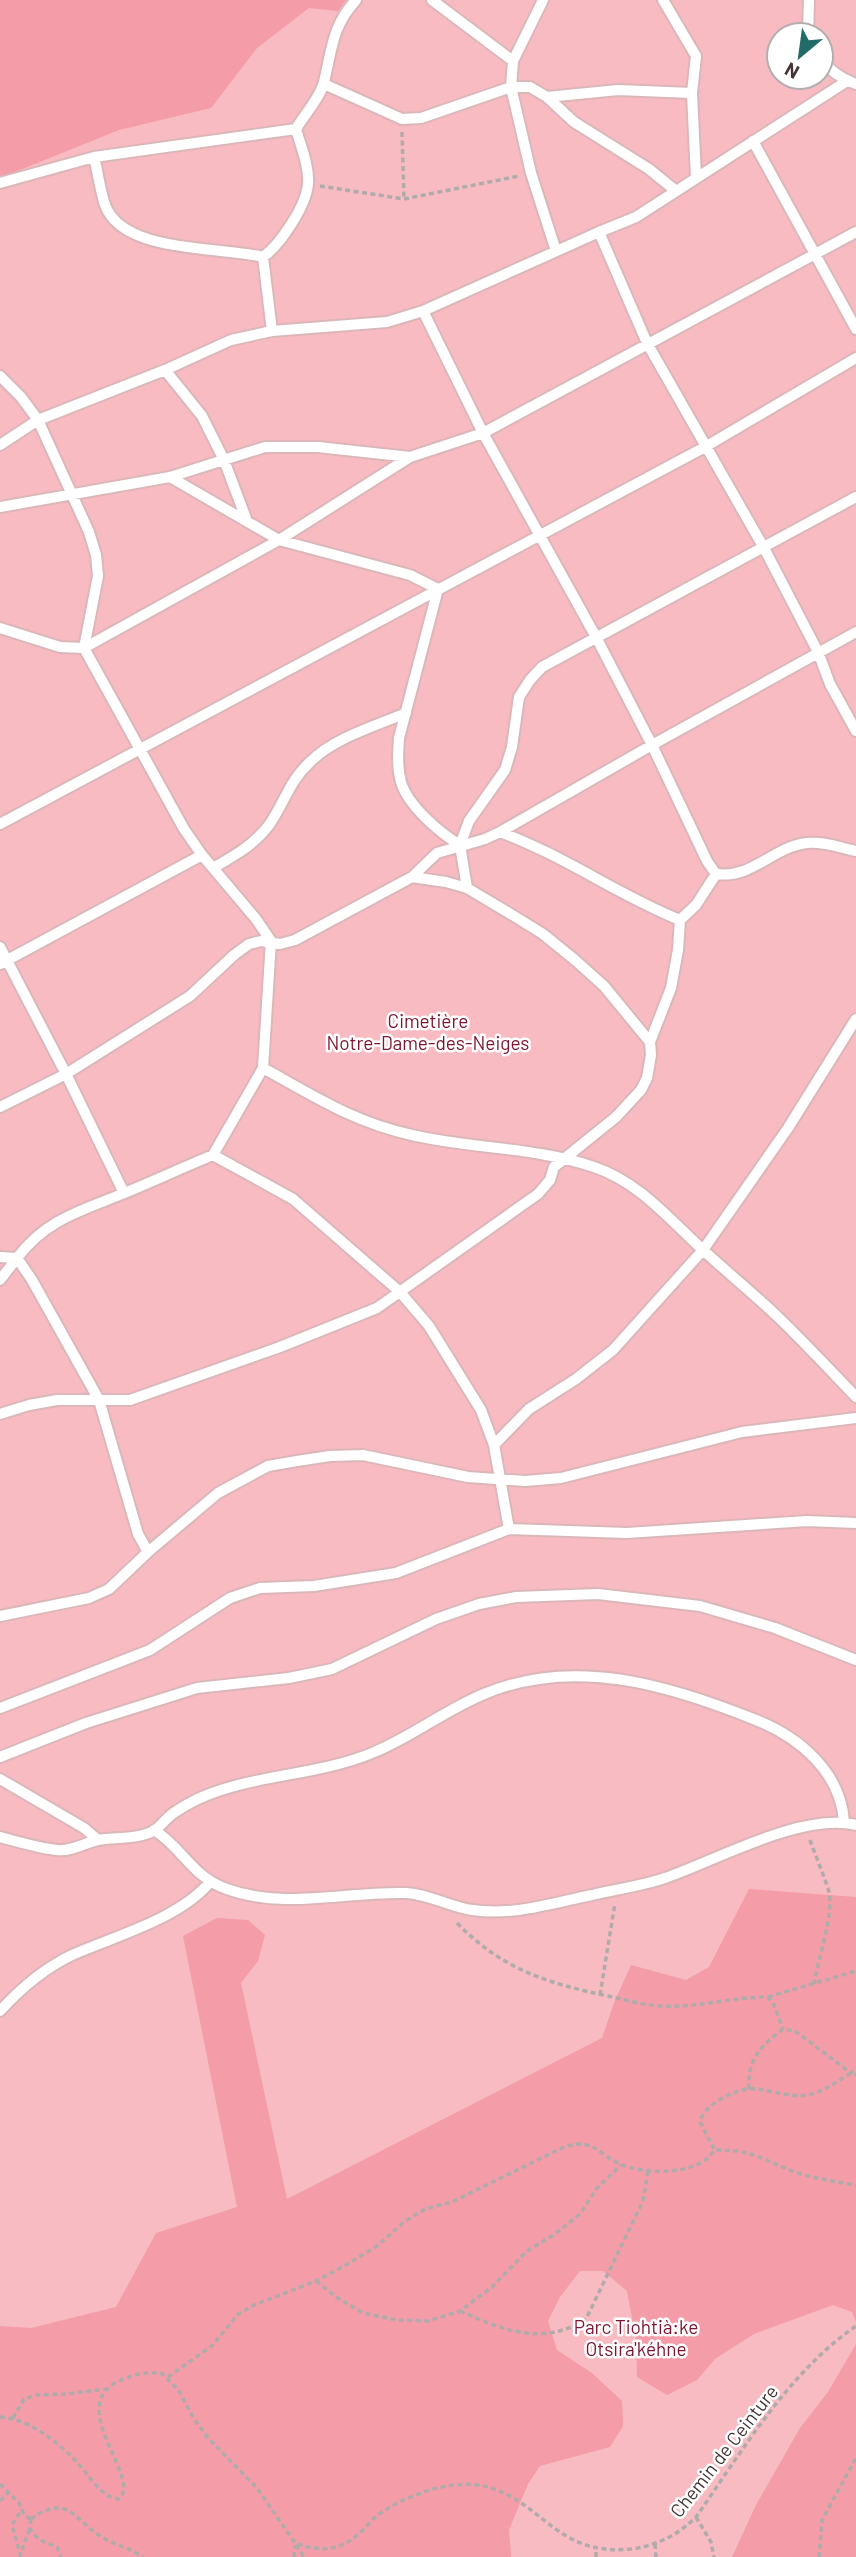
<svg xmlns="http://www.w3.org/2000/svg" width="856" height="2557" font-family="Barlow,sans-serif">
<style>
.green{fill:#f7bbc1;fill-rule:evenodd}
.forest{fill:#f49ca8}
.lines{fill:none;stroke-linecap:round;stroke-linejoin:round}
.lane-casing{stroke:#dbb7ba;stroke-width:14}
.path{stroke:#b0abab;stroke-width:3.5;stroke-dasharray:5 3.5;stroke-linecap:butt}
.lane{stroke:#fff;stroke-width:10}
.labels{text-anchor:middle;stroke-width:5;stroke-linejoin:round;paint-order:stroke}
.park-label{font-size:19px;fill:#7b1531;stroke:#fff}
.street-label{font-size:19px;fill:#443637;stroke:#fff}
</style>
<rect width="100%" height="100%" fill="#fbfbfb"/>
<!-- green -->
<path class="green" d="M0 0H856V2557H0ZM779 35H821V77H779Z"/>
<!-- forest -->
<path class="forest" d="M0 0H346L338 11 309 8 257 48 211 108 119 130 0 178Z
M749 1889 856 1897V2322L852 2312 833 2305 754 2334 715 2359 697 2380 667 2395 637 2377 636 2340 627 2291 603 2271H580L560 2297 548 2321 557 2350 592 2373 622 2401 623 2426 610 2447 540 2466 528 2484 509 2530 511 2557H0V2326L31 2328 116 2307 156 2233 237 2207 183 1936 217 1918 248 1920 265 1935 258 1961 241 1983 287 2199 602 2038 614 2003 631 1965 686 1980 709 1967Z
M856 2344V2557H732L756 2505 800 2428 828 2392Z"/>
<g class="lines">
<defs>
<path id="lane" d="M432 0 513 61
M663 0 696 56 692 93 696 178
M808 35 809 0
M821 59C830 71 842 79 856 84
M324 84 402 119 421 118 511 87 513 61 543 0
M547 97 618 90 692 93
M753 141 856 329
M94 157C98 173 100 190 105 205 123 254 220 246 263 257 280 245 307 205 308 183 309 165 301 147 296 129 304 115 320 98 324 82 332 49 332 26 356 0
M0 183 94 157 296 129
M599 232 636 217 847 81
M556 251 531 173 511 87H530L547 97 574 122 649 169 676 191
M263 257 272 331
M165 370 202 416 224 460 247 521
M0 376 21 397 38 420 89 532 96 555 98 576 84 648 184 829 202 855 0 964
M0 445 38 420 165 370 231 340 272 331 387 322 423 311
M170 477 279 540 410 575 438 589 399 738C398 753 397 768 401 782 408 806 440 833 460 845L469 821 505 770 512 747 519 697 530 680 542 667 856 497
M0 507 170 477 265 447H318L410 457 483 433 856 232
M0 628 60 647 84 648 279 540 410 457
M0 824 705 447 856 358
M500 832C563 855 618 895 680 920
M460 845 467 888
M202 855 256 919 271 941 263 1068 213 1155
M213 868C234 856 254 845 269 825 284 804 289 781 310 762 334 738 375 726 406 713
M716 874C753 879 772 847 807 843 823 841 841 848 856 851
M412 877 437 853 485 839 500 832 652 745 856 632
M0 947 66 1074 124 1193
M263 1068C314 1096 353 1122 412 1135 472 1149 536 1147 594 1167 639 1182 669 1219 703 1250 728 1273 754 1294 778 1317 805 1343 830 1370 856 1397
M0 1107 66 1074 190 996 234 955 249 944 261 941 280 944 295 940 412 877 446 882 467 888 514 916 543 934 575 960 604 986 650 1042
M0 1257 17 1258C47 1218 84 1210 127 1192 156 1180 184 1167 213 1155L293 1199 400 1292 429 1326 481 1410 494 1445 529 1409 576 1379 613 1350 703 1250 788 1128 856 1019
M0 1280 17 1258 32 1280 99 1400 138 1534 148 1552 218 1493 268 1466 297 1461 330 1456 363 1455 468 1477 525 1481 561 1478 742 1432 856 1418
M0 1414 29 1405 57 1400H130L280 1347 377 1308 538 1194 550 1180 554 1167 616 1117 641 1090 647 1078 651 1055 650 1042 671 988 678 950 680 920 696 905 716 874 707 861 652 745 596 637 483 433 423 311 599 232 647 343 764 548 818 652 830 684 856 731
M494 1445 509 1529
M0 1616 89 1598 109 1589 148 1552
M0 1708 150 1650 230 1598 260 1588 314 1586 396 1573 509 1529 627 1533 807 1521 856 1523
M0 1757 86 1723 197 1688 289 1678 332 1669 436 1619 479 1604 516 1597 598 1594 700 1606 775 1628 856 1660
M0 1779 84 1828 98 1840
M154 1830C182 1847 193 1878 227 1889 284 1910 347 1891 406 1893 429 1894 450 1907 472 1910 515 1916 552 1903 592 1895 616 1889 642 1886 665 1878 717 1860 802 1812 856 1825
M0 1837C19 1842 38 1848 57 1850 71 1852 84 1843 98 1840 116 1837 138 1840 155 1830 162 1825 167 1817 175 1812 184 1806 197 1799 207 1795 260 1774 319 1775 372 1753 410 1738 445 1710 484 1694 574 1656 669 1685 756 1720 799 1737 841 1772 844 1822
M0 2011C20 1989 45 1968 72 1955 115 1936 179 1919 210 1882"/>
</defs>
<!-- lane casing -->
<use href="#lane" class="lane-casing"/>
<!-- path -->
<path class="path" d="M402 132 404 199
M320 186 404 199 519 176
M810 1840C816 1857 824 1875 829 1892 834 1914 818 1959 814 1984
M457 1923C502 1969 546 1983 608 1996 625 2000 643 2005 661 2006 697 2008 732 1997 768 1997L774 2005 783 2029
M600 1995 615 1903
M768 1997 856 1971
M749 2089C747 2059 761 2046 783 2029L795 2031 851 2073 856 2068
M714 2149 700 2122C704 2105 730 2092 747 2089 762 2087 786 2098 807 2095 824 2092 836 2082 851 2073L856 2075
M316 2281 336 2297 363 2313 396 2320 428 2321 460 2311 492 2287 527 2251 555 2234 580 2214 597 2188 621 2165
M460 2311C503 2330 542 2347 586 2319L643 2201 648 2171
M168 2377 213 2345 237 2315 254 2305 316 2281 346 2265 377 2246 404 2222 425 2209 452 2202 566 2146C594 2139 597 2153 620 2164 643 2175 701 2176 714 2150 751 2150 755 2156 787 2169 809 2178 832 2181 856 2185
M0 2417C29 2419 55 2440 75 2460 87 2472 102 2499 119 2499 143 2477 62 2405 121 2380 136 2374 147 2371 163 2374L179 2391 194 2419 209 2439 257 2488 295 2543C323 2553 341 2551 363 2530 369 2524 375 2516 382 2512 408 2495 447 2481 478 2485 541 2495 552 2557 631 2549 656 2546 678 2535 696 2517 743 2450 788 2373 856 2326
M13 2418 24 2399 36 2395 66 2394 106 2389
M0 2484 19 2503 25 2516 31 2519
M0 2501 9 2492
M696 2517 711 2542 714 2557
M31 2519C69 2492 74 2521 102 2537 115 2545 130 2548 143 2557
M31 2519 30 2528C37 2541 45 2542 57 2547L61 2557
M655 2544 656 2557
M296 2545 304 2557
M22 2550 30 2528
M21 2557 12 2525 22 2509
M294 2557 295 2545
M596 2557V2549
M819 2557 822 2520 856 2458"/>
<!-- lane -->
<use href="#lane" class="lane"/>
</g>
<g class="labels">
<!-- park labels -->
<g class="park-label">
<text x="428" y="1028">Cimetière<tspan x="428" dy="22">Notre-Dame-des-Neiges</tspan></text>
<text x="636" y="2334">Parc Tiohtià:ke<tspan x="636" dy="22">Otsira'kéhne</tspan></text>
</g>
<!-- street labels -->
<g class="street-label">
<text transform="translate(724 2451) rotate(-52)" y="7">Chemin de Ceinture</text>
</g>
</g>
<!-- north arrow -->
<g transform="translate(800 56) rotate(209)"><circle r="33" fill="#ffffff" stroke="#b4afaf" stroke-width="2"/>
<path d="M0-5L12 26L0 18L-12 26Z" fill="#216c69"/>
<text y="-10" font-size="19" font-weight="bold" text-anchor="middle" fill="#443637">N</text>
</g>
</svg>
